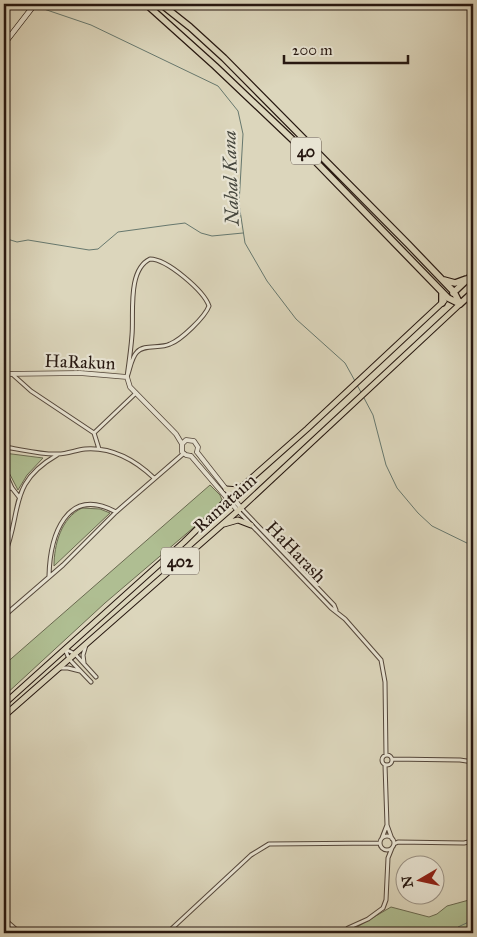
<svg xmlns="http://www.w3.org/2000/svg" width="477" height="937" font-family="'IM FELL Great Primer',serif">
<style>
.green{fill:#afbe92;stroke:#6a6a51}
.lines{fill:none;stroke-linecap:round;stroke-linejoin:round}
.stream{stroke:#67786e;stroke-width:1}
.pedestrian-casing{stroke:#54473b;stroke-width:4.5}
.minor-casing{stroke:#54473b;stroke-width:5}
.tertiary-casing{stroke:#54473b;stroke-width:5.5}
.secondary-casing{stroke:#261710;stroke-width:6}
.primary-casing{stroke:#261710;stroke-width:7}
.trunk-casing{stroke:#261710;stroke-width:8}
.pedestrian{stroke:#e8e4d3;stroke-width:2.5}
.minor{stroke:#e8e4d3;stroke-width:3}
.tertiary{stroke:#e8e4d3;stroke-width:4}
.secondary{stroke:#e8e4d3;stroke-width:4.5}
.primary{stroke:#dcd6bc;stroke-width:5}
.trunk{stroke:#dcd6bc;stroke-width:5.5}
.labels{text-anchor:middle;stroke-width:4.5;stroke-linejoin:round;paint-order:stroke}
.shield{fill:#e8e4d3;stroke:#60544a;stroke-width:1}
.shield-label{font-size:16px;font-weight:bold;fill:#261710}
.street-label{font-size:18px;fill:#261710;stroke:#e8e4d3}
.water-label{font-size:19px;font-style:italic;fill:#47483f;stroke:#e8e4d3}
</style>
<rect width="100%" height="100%" fill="#dcd6bc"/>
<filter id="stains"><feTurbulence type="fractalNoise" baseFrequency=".004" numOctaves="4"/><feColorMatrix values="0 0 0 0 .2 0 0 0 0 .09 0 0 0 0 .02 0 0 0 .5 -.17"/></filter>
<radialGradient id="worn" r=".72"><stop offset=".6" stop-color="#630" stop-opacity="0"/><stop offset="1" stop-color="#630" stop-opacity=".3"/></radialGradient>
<!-- green -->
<path class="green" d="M4 453 43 458 27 475 18 490 4 463Z
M210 485 220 495 222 500 220 505 105 603 4 696V665Z
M82 508 100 509 110 513 54 566C54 545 61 518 82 508Z
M469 900H473V933H348L350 932 349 930 357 927 391 907 429 917 437 914 447 906Z"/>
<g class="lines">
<!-- stream -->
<path class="stream" d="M35 6 91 25 218 86 238 111 243 134 239 204 245 243 267 281 296 319 345 363 355 381
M4 238 17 242 28 240 89 250 98 249 118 232 169 225 185 223 201 233 212 236 243 233
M357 385 362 394
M364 398 373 415 386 465 397 488 418 513 432 526 473 546
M453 933 458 927 473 920"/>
<defs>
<path id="pedestrian" d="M4 490 12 488"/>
<path id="minor" d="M150 259C167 259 204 291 209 306 205 317 181 340 170 344 160 349 144 344 137 352 131 358 130 370 127 377 129 363 131 349 132 335 134 314 127 270 150 259Z
M12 374 31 391 94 433
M4 447C20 449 41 455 58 454 67 454 76 450 85 449 111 447 135 460 154 478
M99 449 94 433 136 393
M4 470 12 488 19 497
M241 508 334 605 336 610
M238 511 331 608 345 619 381 660 385 682 386 755
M4 556C23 511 7 484 57 455
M49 576C50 536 66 485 116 512
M4 616 63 565 116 512 183 454
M65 649 75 654 96 677
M65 649 69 659 91 682
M84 663 83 655 86 645
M60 668H68L80 671
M382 760a5 5 0 1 1 10 0a5 5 0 1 1-10 0Z
M392 759 460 760 473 762
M385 765 387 825 392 839
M4 803 6 801
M380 843a7 7 0 1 1 14 0a7 7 0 1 1-14 0Z
M382 838 387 825
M394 844 398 842 464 843 473 841
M4 919 20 933
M348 928 368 919 383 908 386 900 388 858 392 848
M167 933 251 855 269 844 380 843"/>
<path id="tertiary" d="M4 374 80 373 127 377 130 387 176 434 182 444
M182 444 186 440 194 441 198 447 197 452
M182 444V452L186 455 191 456
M197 452 241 508
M191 456 238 511"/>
<path id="secondary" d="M4 44 35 4"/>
<path id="primary" d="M226 489 239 490
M224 524 238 520 251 525
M4 704 184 542 228 499 307 429 444 301
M4 716 241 508 460 304"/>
<path id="trunk" d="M146 4 215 66 316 162 448 298 460 304
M161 4 190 27 224 58 408 244 454 292 460 304
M444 280 455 283 466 279
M442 292V303
M453 293 473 274
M460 304 473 292"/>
</defs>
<!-- pedestrian casing -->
<use href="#pedestrian" class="pedestrian-casing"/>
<!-- minor casing -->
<use href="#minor" class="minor-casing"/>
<!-- tertiary casing -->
<use href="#tertiary" class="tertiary-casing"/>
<!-- secondary casing -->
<use href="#secondary" class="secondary-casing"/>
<!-- primary casing -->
<use href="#primary" class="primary-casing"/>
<!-- trunk casing -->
<use href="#trunk" class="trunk-casing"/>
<!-- pedestrian -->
<use href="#pedestrian" class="pedestrian"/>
<!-- minor -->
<use href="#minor" class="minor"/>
<!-- tertiary -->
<use href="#tertiary" class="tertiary"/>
<!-- secondary -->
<use href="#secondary" class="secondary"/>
<!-- primary -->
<use href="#primary" class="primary"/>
<!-- trunk -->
<use href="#trunk" class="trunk"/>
</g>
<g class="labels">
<!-- shield labels -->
<g class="shield">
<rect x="291" y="137.5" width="30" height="27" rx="4"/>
<rect x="161" y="547.5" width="38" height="27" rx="4"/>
</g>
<g class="shield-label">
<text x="306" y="157">40</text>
<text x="180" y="567">402</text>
</g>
<!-- street labels -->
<g class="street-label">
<text transform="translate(80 362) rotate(2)" y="6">HaRakun</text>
<text transform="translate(225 503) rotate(-42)" y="6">Ramataim</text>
<text transform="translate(296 552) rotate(46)" y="6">HaHarash</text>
</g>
<!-- water labels -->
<g class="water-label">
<text transform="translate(230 178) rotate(-92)" y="7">Nahal Kana</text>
</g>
</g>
<!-- margin -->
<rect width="477" height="937" fill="none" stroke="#dcd6bc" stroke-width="20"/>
<rect x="5" y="5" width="467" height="927" fill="none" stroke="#261710" stroke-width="2.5"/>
<rect x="10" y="10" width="457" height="917" fill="none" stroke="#261710"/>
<!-- north arrow -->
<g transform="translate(420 880) rotate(261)"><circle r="24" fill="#e8e4d3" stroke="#9a9285"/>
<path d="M0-4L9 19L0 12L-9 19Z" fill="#8f2418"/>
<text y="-8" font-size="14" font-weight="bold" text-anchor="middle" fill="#261710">N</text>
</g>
<!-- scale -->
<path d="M284 55v8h124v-8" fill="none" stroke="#261710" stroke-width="2.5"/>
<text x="292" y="55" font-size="15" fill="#261710" stroke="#e8e4d3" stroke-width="4" paint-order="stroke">200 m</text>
<rect width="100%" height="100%" filter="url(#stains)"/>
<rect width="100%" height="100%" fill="url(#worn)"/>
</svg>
